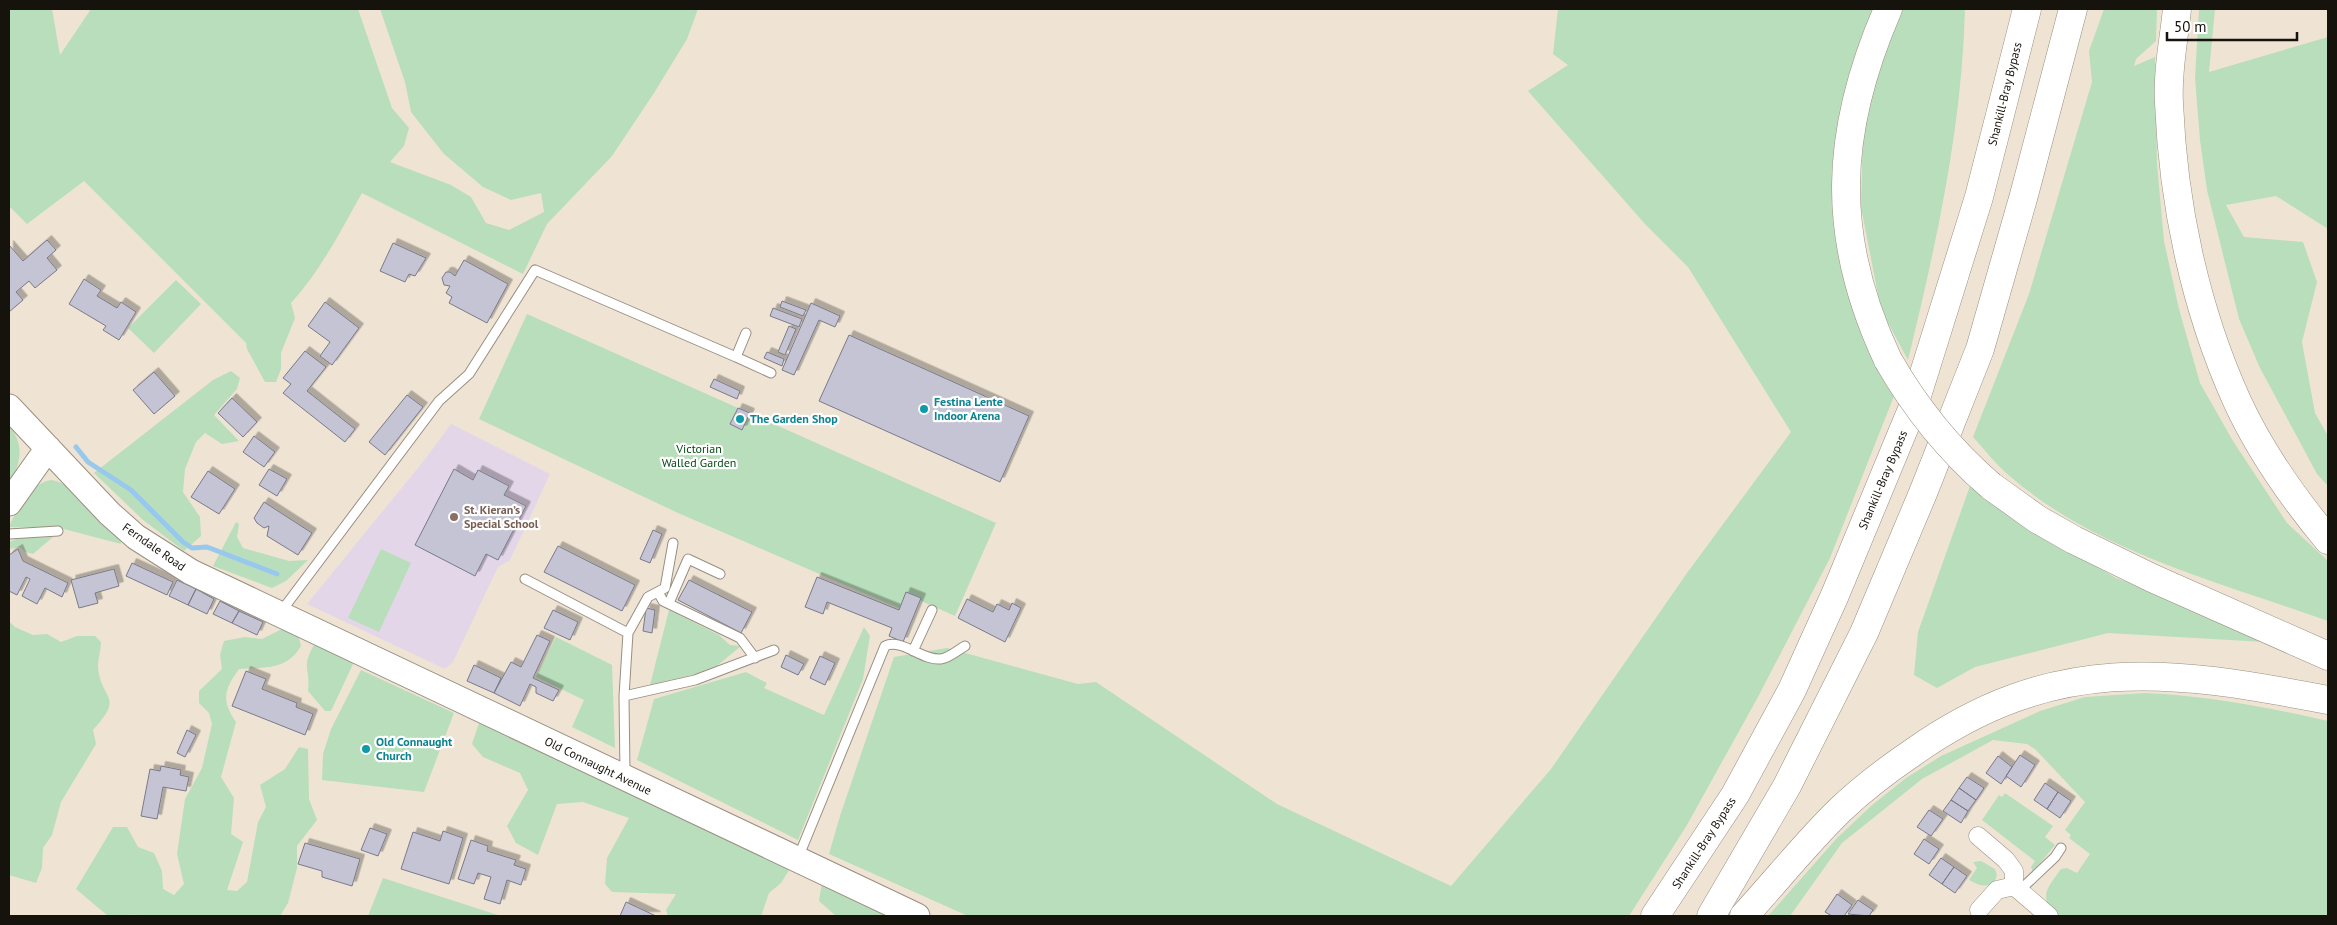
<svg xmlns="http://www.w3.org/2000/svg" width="2337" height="925" font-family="'PT Sans',sans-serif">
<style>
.education{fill:#e4d6e9}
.green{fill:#b9debb}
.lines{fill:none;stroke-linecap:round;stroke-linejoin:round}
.stream{stroke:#98c9ed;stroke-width:5}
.building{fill:#c4c4d5;stroke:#797989;filter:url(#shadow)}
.lane-casing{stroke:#998f81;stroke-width:11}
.street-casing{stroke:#998f81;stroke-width:19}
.secondary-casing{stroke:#998f81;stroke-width:27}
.highway-casing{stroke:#998f81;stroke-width:29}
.lane{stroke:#fff;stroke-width:9}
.street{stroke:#fff;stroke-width:18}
.secondary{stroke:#fff;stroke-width:25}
.highway{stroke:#fff;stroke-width:28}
.highway-bridge-casing{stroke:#998f81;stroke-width:29;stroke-linecap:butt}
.highway-bridge{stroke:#fff;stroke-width:28}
.culture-dot{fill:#0f9aa8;stroke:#fff;stroke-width:2}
.education-dot{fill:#8d6e63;stroke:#fff;stroke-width:2}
.labels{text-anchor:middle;stroke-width:4.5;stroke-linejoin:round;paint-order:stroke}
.street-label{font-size:12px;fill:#16120c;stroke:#fff}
.culture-label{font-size:12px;font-weight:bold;fill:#0d838f;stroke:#fff;text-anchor:start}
.park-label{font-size:12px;fill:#064815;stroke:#fff}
.education-label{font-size:12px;font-weight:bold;fill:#785e54;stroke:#fff;text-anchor:start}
</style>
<defs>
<filter id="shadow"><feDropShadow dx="4.5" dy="-4.5" stdDeviation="0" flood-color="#0004"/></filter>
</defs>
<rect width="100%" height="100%" fill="#efe4d4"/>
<!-- education -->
<path class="education" d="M451 424 550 474 510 560 498 567 453 662 445 669 307 604 426 458Z"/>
<!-- green -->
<path class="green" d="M9 9H52L60 55 91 9H358L392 108 409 128 404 146 390 162 451 185 471 197 486 223 509 230 544 212 541 193 511 200 483 187 444 154 411 112 405 82 380 9H698L687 39 654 93 612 156 547 224 523 274 362 193C340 232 321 270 291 303L295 318 281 353V369L276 382H265L247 349 246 343 84 181 27 224 9 206Z
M1558 9H1875L1836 232 1850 299 1871 348 1896 391 1830 558 1758 697 1687 825 1629 916H968L829 854 840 816 894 657 947 648 1078 684 1096 682 1277 804 1451 886 1551 769 1687 573 1791 432 1688 267 1645 224 1528 91 1568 65 1553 54Z
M1896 9H1965C1962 128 1936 245 1908 360L1881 310 1861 207 1863 128Z
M2104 9H2157L2156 41 2136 59 2134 66 2155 57 2157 164 2164 241 2179 309 2200 383 2233 441 2287 523 2328 561V621C2222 583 2100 553 2012 478 1997 466 1985 450 1973 437L2029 294 2092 82 2089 51Z
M2199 9H2215L2209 72 2328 37V229L2276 196 2226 205 2244 237 2303 242 2317 282 2302 342 2315 413 2328 436V486L2317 474 2260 368 2239 319 2207 190 2200 140 2195 78Z
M176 280 201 304 154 353 128 328Z
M527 314 996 523 955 616 908 595 901 609 678 513 479 419Z
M231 371 240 378 237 389 214 415 239 441 222 444 205 433 196 442 185 469 183 492 200 517 201 536 184 551 143 520 94 473 213 380Z
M9 425C25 445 21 464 9 484Z
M52 480C80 486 101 517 120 537L121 544 60 528 9 527C16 510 31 482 52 480Z
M1970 486 2050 540 2116 578 2181 602 2264 642 2108 633 1975 667 1937 688 1914 675 1918 632Z
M236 522 239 524 237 537 243 548 289 561 308 560 286 581 272 588 213 566Z
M53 537 33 554 25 552 21 547 9 549V542L19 538Z
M381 549 411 563 379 632 348 618Z
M669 610 719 635 730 645 741 646 712 670 650 685Z
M9 621 15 627 33 635 47 634 61 642 77 636H95L101 642C101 650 98 658 98 666 100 701 126 694 93 730L96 744 61 802 52 835 43 848 42 868 36 883 9 875Z
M864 627 870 636 863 679 798 840 637 760 654 699 746 672 767 683 764 688 824 715Z
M284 628 298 634 301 646C286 671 265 667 239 669 224 690 221 700 236 722L221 777 234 798 231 834 243 842 227 890 237 891 247 882 258 822 266 807 260 785 285 769 299 747 308 749 309 799 317 820 297 846V868L288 903 280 916H146C132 913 123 916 108 916L76 889 113 827H127L138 847 154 853 162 871 163 889 174 895 184 884 177 854 185 799 202 768 212 724 209 713 199 703V691L222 669 220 655 224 641 245 637 262 639Z
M556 637 612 665 615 748 572 727 584 700 536 677Z
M315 643 354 662 331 711H325L308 691C311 667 300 669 315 643Z
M361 670 454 713 424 792 322 780 323 754 331 729Z
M2145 693C2207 696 2268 707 2328 721V916H2057C2037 897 2048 887 2061 869L2067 868 2077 873 2090 854 2069 838 2071 835 2065 830 2085 802 2035 749 2027 744 1993 740 1922 779 1842 843 1790 916H1768L1837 838 1871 806 1906 778 1941 756 2040 711 2085 697Z
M479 723 791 867 781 883 769 893 761 916H668L666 910 676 894 612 892 605 884 607 858 629 818 583 802 557 804 538 855 516 843 507 826 528 790 520 773 483 757 472 744Z
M2005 793 2053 826 2045 837 2055 845 2033 872 2031 867 2035 861 1982 820 1999 795 2002 797Z
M1981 861 1995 869 1997 875 1994 883C1984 888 1979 885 1969 880L1977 868 1973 862Z
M383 878 501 916H368Z
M822 882 895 916H836L819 901Z"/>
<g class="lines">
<!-- stream -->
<path class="stream" d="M76 447 88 462 131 490 183 542 192 548 207 547 277 574"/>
</g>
<!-- building -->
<path class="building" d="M47 240 56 250 47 258 57 270 35 288 29 281 16 292 23 300 9 312V245L23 261Z
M393 243 426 258 415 276 409 274 405 282 380 271Z
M464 260 508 284 487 323 449 303 452 297 446 293 450 286 444 285 442 278 446 272H450L455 276Z
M84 279 101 290 97 296 117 308 121 302 136 312 119 340 103 330 106 326 69 304Z
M782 301 806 310 803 316 780 307Z
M325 302 359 328 332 365 320 356 330 342 308 326Z
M811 303 840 316 835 327 819 320 794 375 782 370Z
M773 308 802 319 799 327 770 316Z
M789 326 796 329 785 355 778 352Z
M849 335 1029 416 1000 482 819 401Z
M305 351 326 367 307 391 355 429 345 442 283 393 291 384 283 378Z
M767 352 784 359 782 366 764 358Z
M154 372 175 396 154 414 133 390Z
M714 379 740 391 737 399 710 387Z
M407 395 423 407 385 455 369 442Z
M232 398 257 422 243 437 218 413Z
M738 408 750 413 742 430 730 424Z
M254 436 275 452 264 467 243 452Z
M269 469 287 479 277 496 259 485Z
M454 469 473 480 478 470 509 486 504 495 526 506 498 560 486 554 475 576 415 545Z
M208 471 235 489 219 514 191 497Z
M264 502 312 533 298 555 267 536 269 526 264 528 257 523 254 518Z
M653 530 662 534 650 563 640 559Z
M558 546 635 585 622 611 544 572Z
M18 549 23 561 68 583 62 597 45 588 37 604 22 596 30 579 26 577 17 595 9 591V555Z
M132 563 173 582 167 595 126 576Z
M114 569 119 586 95 593 98 603 79 608 71 580Z
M817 577 899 610 906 592 921 598 903 642 889 636 892 628 827 602 823 614 805 607Z
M177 580 196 589 188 605 169 596Z
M689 580 752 612 741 633 678 600Z
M196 589 214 599 207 614 188 605Z
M967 599 993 612 997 604 1009 610 1012 603 1021 608 1005 642 958 618Z
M220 601 239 611 232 623 213 614Z
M646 608 655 610 652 633 643 631Z
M553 610 578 622 570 640 544 628Z
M239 611 263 622 257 635 232 623Z
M537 635 550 641 533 678 559 690 553 701 536 693V687L530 684 520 706 494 693 511 662 521 667Z
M786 655 804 664 798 675 781 667Z
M820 656 835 663 825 685 810 678Z
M474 665 501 678 494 693 467 681Z
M246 671 266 679 262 689 297 703 296 707 313 714 305 735 232 706Z
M187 730 196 735 185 757 177 753Z
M2020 755 2035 765 2021 787 2006 776Z
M1998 756 2012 767 2001 784 1986 773Z
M161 766 181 770 180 775 189 777 186 791 163 787 157 819 141 816 150 769 160 771Z
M1967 777 1984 788 1976 800 1959 788Z
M2045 783 2058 792 2047 809 2034 800Z
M1959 788 1976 800 1968 811 1951 800Z
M2058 792 2071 801 2060 818 2047 809Z
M1951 800 1968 811 1961 823 1943 811Z
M1929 810 1943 819 1931 836 1917 827Z
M370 828 387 834 378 856 361 850Z
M443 831 463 838 449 884 401 869 413 832 440 841Z
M1924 839 1939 849 1929 864 1914 854Z
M471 840 488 846 487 851 516 860 514 865 526 869 521 885 507 880 500 904 484 899 491 877 478 873 474 884 458 879Z
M305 843 360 859 352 886 322 877V871L298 864Z
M1941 858 1954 867 1942 884 1929 875Z
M1954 867 1967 876 1955 893 1942 884Z
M1837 894 1852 905 1844 916H1832L1825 912Z
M1858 900 1873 910 1869 916 1848 914Z
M626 902 656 916H620Z"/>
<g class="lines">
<defs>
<path id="lane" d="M736 357 771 373
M9 534 58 531
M525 579 628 633
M658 592 663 601 740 638 755 658
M669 603 688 559 720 574
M280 613 439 401 469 374 535 270 736 357 746 333
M913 651 932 610
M624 696 695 680 774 650
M625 774 624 696 628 633 648 597 665 588 673 543
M798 858 885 646C902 638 922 661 941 659 949 658 958 650 965 646
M2019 891 2055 857 2061 848"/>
<path id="street" d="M1978 836 2006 860 2014 871V886L2049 916
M1979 910 1997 890 2014 886"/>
<path id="secondary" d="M9 407 110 514 136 537 191 572 917 916
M9 503 48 448"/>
<path id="highway" d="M1888 9C1834 133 1830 237 1888 360
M2177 9C2174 39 2167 72 2169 103 2173 204 2195 308 2237 401 2259 449 2294 499 2328 540
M1991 486 2037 519 2074 540 2152 578 2328 656
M1655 916 1735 795 1792 690 1835 595 1915 402 1979 197 2027 9
M1711 916 1787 786 1864 633 1923 493 1980 349 2024 195 2073 9
M1744 916C1776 881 1806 843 1840 810 1862 789 1887 770 1912 753 2053 653 2168 669 2328 700"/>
</defs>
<!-- lane casing -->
<use href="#lane" class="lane-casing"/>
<!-- street casing -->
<use href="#street" class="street-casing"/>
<!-- secondary casing -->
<use href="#secondary" class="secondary-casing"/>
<!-- highway casing -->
<use href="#highway" class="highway-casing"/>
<!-- lane -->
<use href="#lane" class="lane"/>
<!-- street -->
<use href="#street" class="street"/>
<!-- secondary -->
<use href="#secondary" class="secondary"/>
<!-- highway -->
<use href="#highway" class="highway"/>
<defs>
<path id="highway-bridge" d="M1888 360C1916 409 1948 449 1991 486"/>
</defs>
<!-- highway-bridge casing -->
<use href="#highway-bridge" class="highway-bridge-casing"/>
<!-- highway-bridge -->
<use href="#highway-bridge" class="highway-bridge"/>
</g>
<!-- markers -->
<g class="culture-dot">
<circle cx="924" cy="409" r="5"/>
<circle cx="740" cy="419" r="5"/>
<circle cx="366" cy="749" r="5"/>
</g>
<circle class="education-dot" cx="454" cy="517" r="5"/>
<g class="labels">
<!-- street labels -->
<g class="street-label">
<text transform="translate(2005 94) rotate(-76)" y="4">Shankill-Bray Bypass</text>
<text transform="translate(1883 480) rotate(-67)" y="4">Shankill-Bray Bypass</text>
<text transform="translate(154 547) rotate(35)" y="4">Ferndale Road</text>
<text transform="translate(598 766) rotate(26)" y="4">Old Connaught Avenue</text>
<text transform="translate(1704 843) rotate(-57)" y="4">Shankill-Bray Bypass</text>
</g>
<!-- culture labels -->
<g class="culture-label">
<text x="934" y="406">Festina Lente<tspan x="934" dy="14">Indoor Arena</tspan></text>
<text x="750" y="423">The Garden Shop</text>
<text x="376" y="746">Old Connaught<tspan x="376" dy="14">Church</tspan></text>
</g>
<!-- park labels -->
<g class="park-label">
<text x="699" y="453">Victorian<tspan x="699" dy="14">Walled Garden</tspan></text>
</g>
<!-- education labels -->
<g class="education-label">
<text x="464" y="514">St. Kieran’s<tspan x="464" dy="14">Special School</tspan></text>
</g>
</g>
<!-- border -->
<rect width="2337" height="925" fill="none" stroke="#16120c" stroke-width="20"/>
<!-- scale -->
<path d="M2167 32v8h130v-8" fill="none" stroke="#16120c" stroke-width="2.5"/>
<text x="2174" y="32" font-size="15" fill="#16120c" stroke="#ffffff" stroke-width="4" paint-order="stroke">50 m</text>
</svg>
